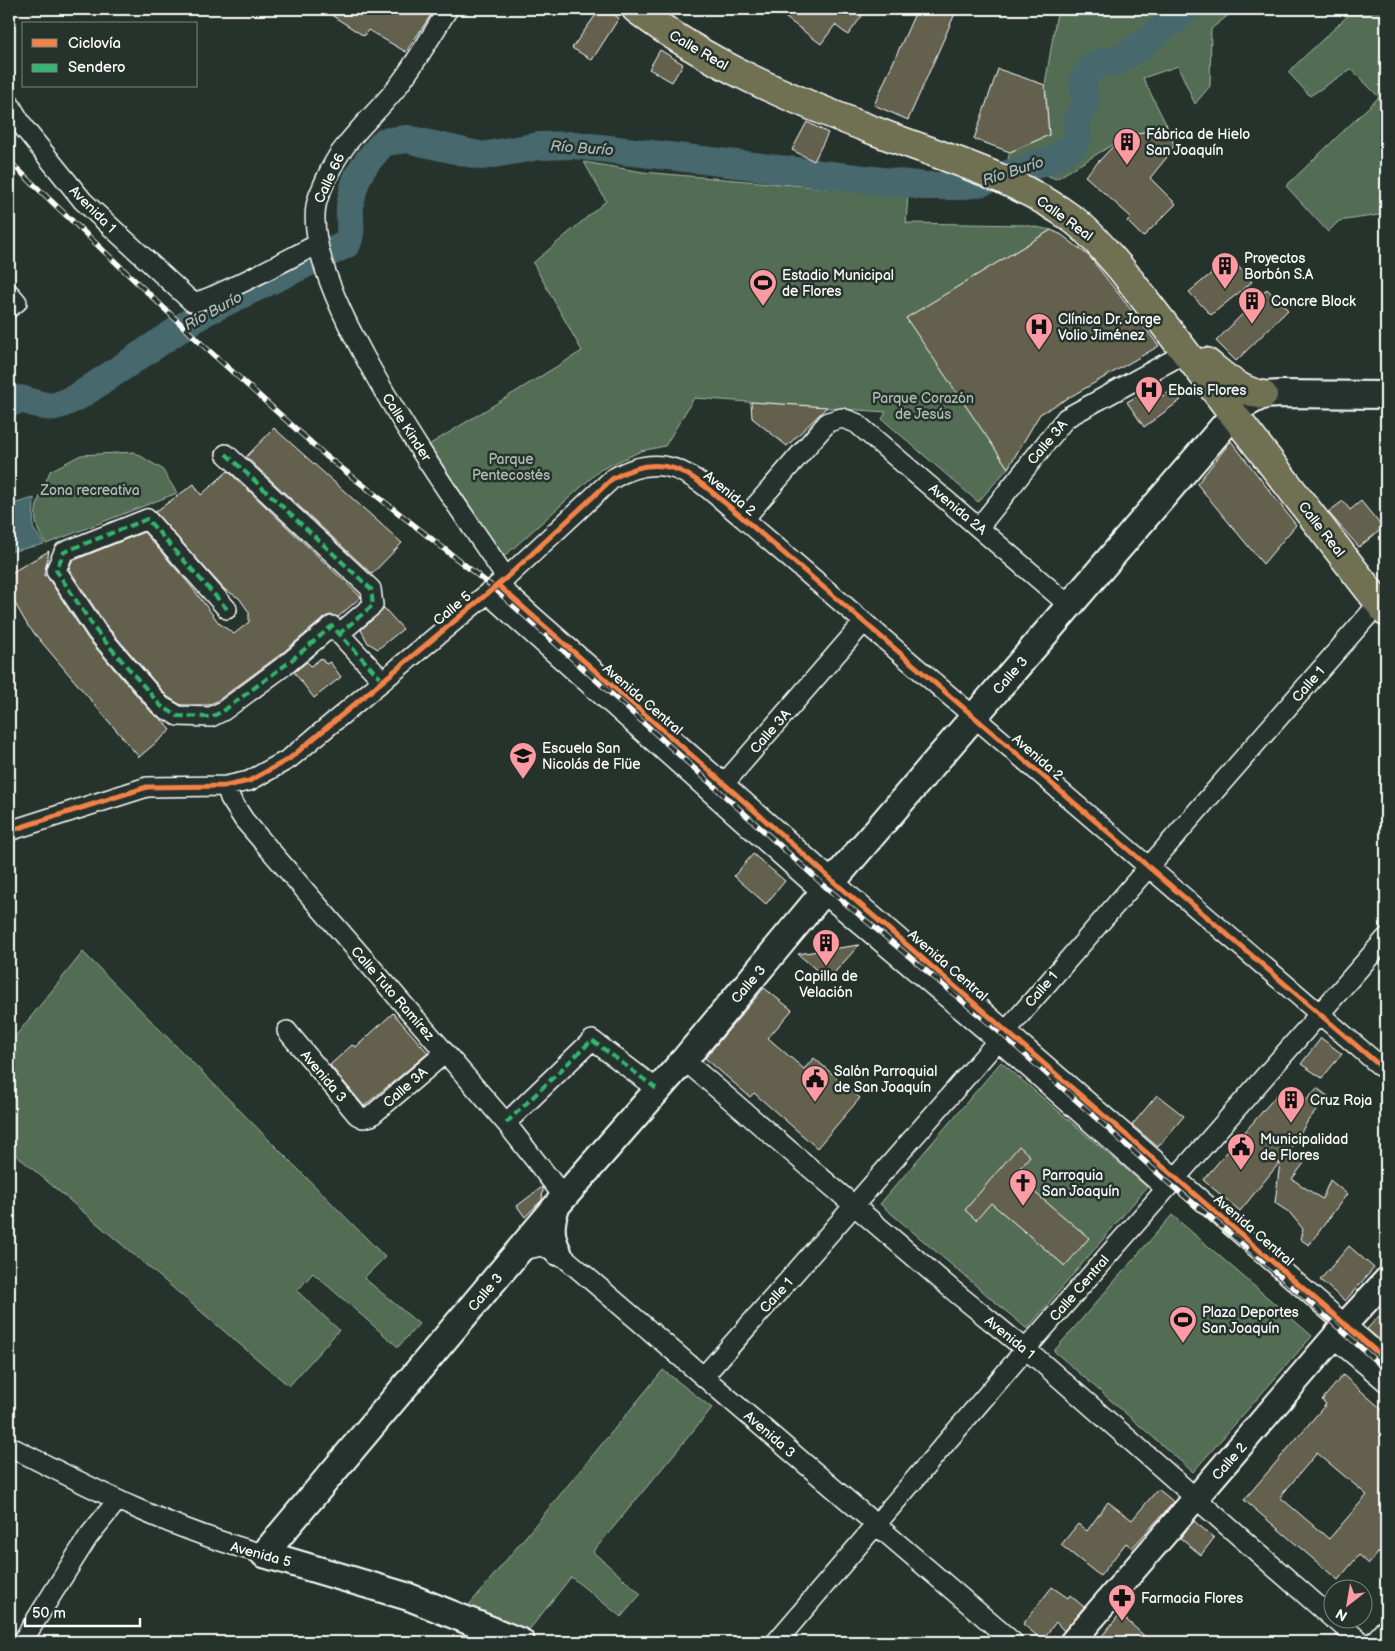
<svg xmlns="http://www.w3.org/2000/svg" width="1395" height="1651" font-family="'Balsamiq Sans',sans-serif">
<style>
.green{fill:#526d55;stroke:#a8b6aa;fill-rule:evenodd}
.water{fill:#46686c;stroke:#90a4a7}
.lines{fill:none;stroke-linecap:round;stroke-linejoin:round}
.river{stroke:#46686c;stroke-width:28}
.building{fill:#64614e;stroke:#fff;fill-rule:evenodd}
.minor-casing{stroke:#fff;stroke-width:22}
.tertiary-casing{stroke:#fff;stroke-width:28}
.secondary-casing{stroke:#fff;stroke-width:30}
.primary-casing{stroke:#fff;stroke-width:31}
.minor{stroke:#26332d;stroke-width:19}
.tertiary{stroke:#26332d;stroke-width:24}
.secondary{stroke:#26332d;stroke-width:26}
.primary{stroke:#706f52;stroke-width:28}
.rail-casing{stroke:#fff;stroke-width:5.5}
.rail{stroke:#26332d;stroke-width:4;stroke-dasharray:11;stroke-linecap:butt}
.quiet{stroke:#33b770;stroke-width:4;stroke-dasharray:8 4;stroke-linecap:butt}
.cycleway-casing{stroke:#26332d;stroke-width:8}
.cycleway{stroke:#f48246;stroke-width:5}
.labels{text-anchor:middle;stroke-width:5;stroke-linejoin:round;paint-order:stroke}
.street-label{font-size:14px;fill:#fff;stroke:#26332d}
.poi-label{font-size:14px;fill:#fff;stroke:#26332d;text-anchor:start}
.park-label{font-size:14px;fill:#b1bdb2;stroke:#26332d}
.water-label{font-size:15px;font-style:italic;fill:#acbbbd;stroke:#26332d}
</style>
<rect width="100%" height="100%" fill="#26332d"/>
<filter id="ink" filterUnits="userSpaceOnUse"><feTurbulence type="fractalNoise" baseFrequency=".02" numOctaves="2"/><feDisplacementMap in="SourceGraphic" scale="10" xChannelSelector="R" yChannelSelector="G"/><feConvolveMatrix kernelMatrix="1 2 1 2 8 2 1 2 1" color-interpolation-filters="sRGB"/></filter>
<g filter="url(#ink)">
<!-- green -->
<path class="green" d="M1061 9H1236L1211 29 1210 86 1195 104 1178 66 1143 78 1166 124 1117 142 1056 179 1008 159 1010 152 1049 135 1045 85 1056 18Z
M1355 9H1386V214L1339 221 1328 232 1286 186 1379 97 1351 69 1310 96 1288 72Z
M584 162 643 172 908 195 906 223 1025 225 1051 230 907 318 1008 468 978 502 882 419 886 412 694 398 665 446 641 451 600 470 497 563 427 446 582 351 533 263 606 201Z
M134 452 162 469 177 493 46 544C26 516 39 501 50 471L81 455Z
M83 952 385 1257 364 1278 419 1324 398 1347 313 1273 297 1291 339 1330 289 1386 9 1149V1044Z
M1001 1062 1147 1187 1027 1329 880 1204ZM1014 1175 1065 1266 991 1203Z
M1172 1215 1312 1336 1193 1472 1054 1351Z
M663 1370 712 1408 593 1552 641 1594 621 1617 571 1577 525 1635 465 1610Z"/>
<!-- water -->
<path class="water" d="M34 498 33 528 44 544 9 552V505Z"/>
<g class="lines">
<!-- river -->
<path class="river" d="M9 404 20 399C51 407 48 412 79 396L205 312 347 244C353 231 349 220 350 206 355 173 363 166 384 142L407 139 482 156 539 146 574 145 925 186H961L983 182 1048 161 1063 153 1074 145 1078 134 1077 121 1086 103 1083 80 1091 68 1103 61 1116 62 1143 44 1187 9"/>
</g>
<!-- building -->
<path class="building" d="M322 9H435L406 52 368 30 364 36Z
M600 9H605L619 18 592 60 572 48Z
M774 9H867L848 35 835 25 821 44Z
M917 9H957L908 120 874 105Z
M660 50 683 64 672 82 649 69Z
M998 69 1045 85 1049 135 1010 152 974 139Z
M807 122 828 133 814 161 792 150Z
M1166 124 1174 145 1167 157 1150 178 1176 204 1143 237 1127 221 1131 217 1085 176 1117 142 1124 148 1134 135Z
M1051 230 1062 235 1089 256 1159 346 1040 414 1008 468 906 318Z
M1225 262H1230L1237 265 1252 282 1211 315 1189 292Z
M1267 289 1288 310 1236 361 1216 341Z
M1152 387 1163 396 1172 390 1181 400 1144 427 1127 402Z
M751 402 827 407 787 446 752 418Z
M274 428 402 543 372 574 246 457Z
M1231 441 1296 525 1263 564 1197 484Z
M228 471 361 597 338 617 330 615 325 617 281 654 217 701 208 705H181L168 697 106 625 69 569 72 561 144 532 190 585 219 623 234 634 249 622V612L239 598 224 589 155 512 194 484 201 495Z
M1343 501 1350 510 1361 501 1383 528 1359 547 1328 512Z
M49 551 44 576 46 575 88 639 152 713 162 720 171 730 139 757 28 626 9 593V574Z
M384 608 403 629 378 649 368 643 361 630Z
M321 658 326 664 330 662 341 677 314 698 294 672 307 662 311 666Z
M753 854 785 881 766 904 734 876Z
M859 945 828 980 798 954Z
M764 988 792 1010 768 1038 804 1069 814 1058 860 1098 817 1148 754 1093 750 1097 705 1058Z
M393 1013 428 1053 364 1106 330 1065 352 1045 356 1047Z
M1321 1038 1342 1054 1322 1078 1301 1064Z
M1317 1088 1329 1097 1309 1119 1290 1150 1304 1163 1292 1179 1322 1199 1330 1180 1347 1194 1309 1245 1300 1239 1303 1229 1290 1213 1275 1203 1280 1162 1240 1211 1203 1180 1282 1089 1303 1104Z
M1157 1095 1184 1116 1158 1147 1132 1125Z
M1019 1146 1030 1156 1014 1175 1089 1238 1065 1266 991 1203 976 1220 965 1210Z
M542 1187 543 1189 542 1200 525 1217 517 1206Z
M1349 1246 1374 1268 1345 1301 1320 1280Z
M1379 1316 1386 1324V1345L1367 1329Z
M1343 1375 1386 1413V1543L1369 1564 1359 1555 1338 1580 1244 1500 1326 1404 1322 1400ZM1317 1453 1367 1495 1329 1539 1280 1497Z
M1158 1489 1174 1502 1132 1548 1126 1543 1100 1576 1061 1545 1078 1524 1087 1531 1108 1502 1132 1520Z
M1194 1521 1214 1538 1201 1555 1180 1538Z
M1052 1587 1068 1598 1070 1595 1084 1607 1064 1631 1056 1622 1042 1640 1023 1624Z
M1120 1614 1151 1642H1097Z"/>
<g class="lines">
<defs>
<path id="minor" d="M448 9C433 33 418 59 401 82 384 106 361 124 344 148 333 161 326 179 319 195 287 275 460 507 506 578
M9 103 24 128 83 201 192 302C208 303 297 254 318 244
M9 293 17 302 9 308
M226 454 371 589 373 605 340 633
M744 519 828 422 842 418 856 423 1070 606
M979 527 1066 418 1187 352
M498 585C609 684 723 781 833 881L1386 1360
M487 593 823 893 997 1040 1165 1188
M227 609 147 519 64 552 56 570 97 632 161 706 178 716 211 717 223 711 288 663 332 626 383 681
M226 786 230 798 244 820 506 1123 564 1197
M716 793 864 622
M9 831 147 787 226 786 249 781 289 759 506 578 612 479C670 444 700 483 744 519L1386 1071
M287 1031 357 1115 363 1118 371 1116 445 1053
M684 1060 955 1292 1040 1361 1332 1618
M506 1123 592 1040 658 1090
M519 1251 541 1246 558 1252 1013 1642
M1334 1338 1386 1382
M704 1376C931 1120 1153 860 1379 603
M9 1446C93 1489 172 1530 264 1554
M1333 1618 1361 1642
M22 1642 88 1537 117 1501
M776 1642 1025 1350 1386 938
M1374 1642 1386 1628"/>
<path id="tertiary" d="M1072 1642 1340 1330 1386 1280"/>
<path id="secondary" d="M556 1207C550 1224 550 1236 558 1252
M521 1642 409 1597 264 1554 564 1197 684 1060 827 888 1240 407 1263 395 1280 394 1386 395"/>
<path id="primary" d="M636 9C707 64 791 99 875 131 942 157 1017 177 1075 221 1093 235 1107 253 1122 270L1386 612
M1206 362C1225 377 1239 391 1263 395"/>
</defs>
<!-- minor casing -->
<use href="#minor" class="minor-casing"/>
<!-- tertiary casing -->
<use href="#tertiary" class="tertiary-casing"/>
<!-- secondary casing -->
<use href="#secondary" class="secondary-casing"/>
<!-- primary casing -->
<use href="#primary" class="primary-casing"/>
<!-- minor -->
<use href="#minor" class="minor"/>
<!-- tertiary -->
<use href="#tertiary" class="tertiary"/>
<!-- secondary -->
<use href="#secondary" class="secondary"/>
<!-- primary -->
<use href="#primary" class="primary"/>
<defs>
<path id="rail" d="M9 161 206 348 326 456 494 588 827 888 1002 1034 1170 1184 1265 1262 1386 1370"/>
</defs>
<!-- rail casing -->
<use href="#rail" class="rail-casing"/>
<!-- rail -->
<use href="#rail" class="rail"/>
<!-- quiet -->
<path class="quiet" d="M226 454 371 589 373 605 340 633
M227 609 147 519 64 552 56 570 97 632 161 706 178 716 211 717 223 711 288 663 332 626 383 681
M506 1123 592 1040 658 1090"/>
<defs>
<path id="cycleway" d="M498 585C609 684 723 781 833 881L1386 1360
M9 831 147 787 226 786 249 781 289 759 506 578 612 479C670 444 700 483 744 519L1386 1071"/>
</defs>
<!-- cycleway casing -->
<use href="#cycleway" class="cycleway-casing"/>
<!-- cycleway -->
<use href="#cycleway" class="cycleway"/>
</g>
</g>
<!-- icons -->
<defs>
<symbol id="building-pin" viewBox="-11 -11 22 30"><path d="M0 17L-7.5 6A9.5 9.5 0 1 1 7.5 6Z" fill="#ff9aa2" stroke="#26332d"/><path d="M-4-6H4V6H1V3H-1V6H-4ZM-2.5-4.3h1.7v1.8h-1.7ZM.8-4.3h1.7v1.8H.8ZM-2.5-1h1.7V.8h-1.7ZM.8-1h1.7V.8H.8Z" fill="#111"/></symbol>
<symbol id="stadium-pin" viewBox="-11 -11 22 30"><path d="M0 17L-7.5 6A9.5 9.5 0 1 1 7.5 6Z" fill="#ff9aa2" stroke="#26332d"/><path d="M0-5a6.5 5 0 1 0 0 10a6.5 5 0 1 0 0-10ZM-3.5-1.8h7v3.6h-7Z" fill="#111"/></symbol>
<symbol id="hospital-pin" viewBox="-11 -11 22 30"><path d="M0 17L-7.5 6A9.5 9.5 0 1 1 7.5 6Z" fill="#ff9aa2" stroke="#26332d"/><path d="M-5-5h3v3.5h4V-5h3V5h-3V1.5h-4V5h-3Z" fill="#111"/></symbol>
<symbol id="school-pin" viewBox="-11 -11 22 30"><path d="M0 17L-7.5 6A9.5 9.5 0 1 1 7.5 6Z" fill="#ff9aa2" stroke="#26332d"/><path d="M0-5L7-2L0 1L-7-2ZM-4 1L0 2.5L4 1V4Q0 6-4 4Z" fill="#111"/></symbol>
<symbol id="civic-pin" viewBox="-11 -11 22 30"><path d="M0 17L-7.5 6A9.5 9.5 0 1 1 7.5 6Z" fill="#ff9aa2" stroke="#26332d"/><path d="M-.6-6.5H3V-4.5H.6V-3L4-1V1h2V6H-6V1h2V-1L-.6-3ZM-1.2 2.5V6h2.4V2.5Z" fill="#111"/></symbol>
<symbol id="church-pin" viewBox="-11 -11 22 30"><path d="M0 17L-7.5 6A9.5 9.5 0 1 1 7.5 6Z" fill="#ff9aa2" stroke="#26332d"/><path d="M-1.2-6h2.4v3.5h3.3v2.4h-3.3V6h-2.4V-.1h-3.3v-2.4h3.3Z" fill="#111"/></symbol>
<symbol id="pharmacy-pin" viewBox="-11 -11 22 30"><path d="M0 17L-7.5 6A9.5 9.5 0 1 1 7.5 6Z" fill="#ff9aa2" stroke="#26332d"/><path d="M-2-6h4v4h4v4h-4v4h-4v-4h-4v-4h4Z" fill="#111"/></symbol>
</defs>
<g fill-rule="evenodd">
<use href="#building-pin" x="1111" y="126" width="32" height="43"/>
<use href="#building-pin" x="1209" y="250" width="32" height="43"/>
<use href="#stadium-pin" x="747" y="267" width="32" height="43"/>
<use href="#building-pin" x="1236" y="285" width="32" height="43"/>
<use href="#hospital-pin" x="1023" y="311" width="32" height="43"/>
<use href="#hospital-pin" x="1133" y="374" width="32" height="43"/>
<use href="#school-pin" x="507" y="740" width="32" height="43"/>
<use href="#building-pin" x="810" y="927" width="32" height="43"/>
<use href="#civic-pin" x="799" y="1063" width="32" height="43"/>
<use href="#building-pin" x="1275" y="1084" width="32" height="43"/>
<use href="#civic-pin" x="1225" y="1131" width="32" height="43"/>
<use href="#church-pin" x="1007" y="1167" width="32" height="43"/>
<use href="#stadium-pin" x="1167" y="1304" width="32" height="43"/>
<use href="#pharmacy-pin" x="1106" y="1582" width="32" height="43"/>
</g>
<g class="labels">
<!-- street labels -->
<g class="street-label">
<text transform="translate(699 50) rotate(30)" y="5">Calle Real</text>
<text transform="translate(329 178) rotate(-65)" y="5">Calle 66</text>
<text transform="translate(93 209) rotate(45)" y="5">Avenida 1</text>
<text transform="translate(1065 218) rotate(36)" y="5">Calle Real</text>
<text transform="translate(407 427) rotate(57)" y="5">Calle Kinder</text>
<text transform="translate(1047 442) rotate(-50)" y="5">Calle 3A</text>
<text transform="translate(730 493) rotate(39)" y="5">Avenida 2</text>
<text transform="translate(958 509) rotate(40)" y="5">Avenida 2A</text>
<text transform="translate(1322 529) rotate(52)" y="5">Calle Real</text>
<text transform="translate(452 608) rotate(-40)" y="5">Calle 5</text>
<text transform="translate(1010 675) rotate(-49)" y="5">Calle 3</text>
<text transform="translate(1308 684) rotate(-49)" y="5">Calle 1</text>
<text transform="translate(643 699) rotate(41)" y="5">Avenida Central</text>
<text transform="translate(770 731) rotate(-49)" y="5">Calle 3A</text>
<text transform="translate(1038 757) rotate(41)" y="5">Avenida 2</text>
<text transform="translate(948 965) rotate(41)" y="5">Avenida Central</text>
<text transform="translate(748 984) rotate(-50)" y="5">Calle 3</text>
<text transform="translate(1041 989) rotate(-49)" y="5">Calle 1</text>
<text transform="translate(393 993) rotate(49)" y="5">Calle Tuto Ramírez</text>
<text transform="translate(324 1076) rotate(50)" y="5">Avenida 3</text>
<text transform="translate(405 1087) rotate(-41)" y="5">Calle 3A</text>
<text transform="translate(1254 1230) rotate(41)" y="5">Avenida Central</text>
<text transform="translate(1079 1288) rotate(-49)" y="5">Calle Central</text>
<text transform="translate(485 1292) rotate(-50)" y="5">Calle 3</text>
<text transform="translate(776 1295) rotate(-48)" y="5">Calle 1</text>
<text transform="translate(1010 1337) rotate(39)" y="5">Avenida 1</text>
<text transform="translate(770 1434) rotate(41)" y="5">Avenida 3</text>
<text transform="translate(1229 1461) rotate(-49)" y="5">Calle 2</text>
<text transform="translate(261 1554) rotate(15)" y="5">Avenida 5</text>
</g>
<!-- poi labels -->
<g class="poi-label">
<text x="1146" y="139">Fábrica de Hielo<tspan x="1146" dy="16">San Joaquín</tspan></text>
<text x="1244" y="263">Proyectos<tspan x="1244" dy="16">Borbón S.A</tspan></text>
<text x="782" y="280">Estadio Municipal<tspan x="782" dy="16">de Flores</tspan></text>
<text x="1271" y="306">Concre Block</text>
<text x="1058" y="324">Clínica Dr. Jorge<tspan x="1058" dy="16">Volio Jiménez</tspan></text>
<text x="1168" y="395">Ebais Flores</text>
<text x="542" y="753">Escuela San<tspan x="542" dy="16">Nicolás de Flüe</tspan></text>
<text x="826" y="981" text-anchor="middle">Capilla de<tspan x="826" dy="16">Velación</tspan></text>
<text x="834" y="1076">Salón Parroquial<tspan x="834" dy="16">de San Joaquín</tspan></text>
<text x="1310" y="1105">Cruz Roja</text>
<text x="1260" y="1144">Municipalidad<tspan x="1260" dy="16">de Flores</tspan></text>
<text x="1042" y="1180">Parroquia<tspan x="1042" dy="16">San Joaquín</tspan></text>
<text x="1202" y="1317">Plaza Deportes<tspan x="1202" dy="16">San Joaquín</tspan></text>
<text x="1141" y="1603">Farmacia Flores</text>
</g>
<!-- park labels -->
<g class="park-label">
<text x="923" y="403">Parque Corazón<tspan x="923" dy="16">de Jesús</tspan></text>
<text x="511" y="464">Parque<tspan x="511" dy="16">Pentecostés</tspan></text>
<text x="90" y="495">Zona recreativa</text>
</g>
<!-- water labels -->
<g class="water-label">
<text transform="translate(582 148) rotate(4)" y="5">Río Burío</text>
<text transform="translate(1013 171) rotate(-18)" y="5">Río Burío</text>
<text transform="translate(213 311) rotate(-29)" y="5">Río Burío</text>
</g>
</g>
<!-- margin -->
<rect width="1395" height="1651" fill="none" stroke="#26332d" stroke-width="30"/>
<rect x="15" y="15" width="1365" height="1621" fill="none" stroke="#fff" stroke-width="2" filter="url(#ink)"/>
<!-- legend -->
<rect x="22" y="22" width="175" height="65" fill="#26332d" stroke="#7d8581"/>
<rect x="32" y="39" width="25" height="8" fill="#f48246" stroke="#7d8581"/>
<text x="68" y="48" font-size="15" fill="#ffffff">Ciclovía</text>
<rect x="32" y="64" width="25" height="8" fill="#33b770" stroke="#7d8581"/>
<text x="68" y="72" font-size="15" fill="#ffffff">Sendero</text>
<!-- north arrow -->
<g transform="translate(1348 1604) rotate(211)"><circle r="24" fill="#26332d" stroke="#7d8581"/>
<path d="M0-4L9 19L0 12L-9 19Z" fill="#ff9aa2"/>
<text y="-8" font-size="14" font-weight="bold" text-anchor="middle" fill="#ffffff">N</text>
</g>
<!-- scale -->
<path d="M25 1618v8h115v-8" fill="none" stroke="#ffffff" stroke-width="2.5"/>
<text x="32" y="1618" font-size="15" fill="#ffffff" stroke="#26332d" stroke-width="4" paint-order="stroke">50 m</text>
</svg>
